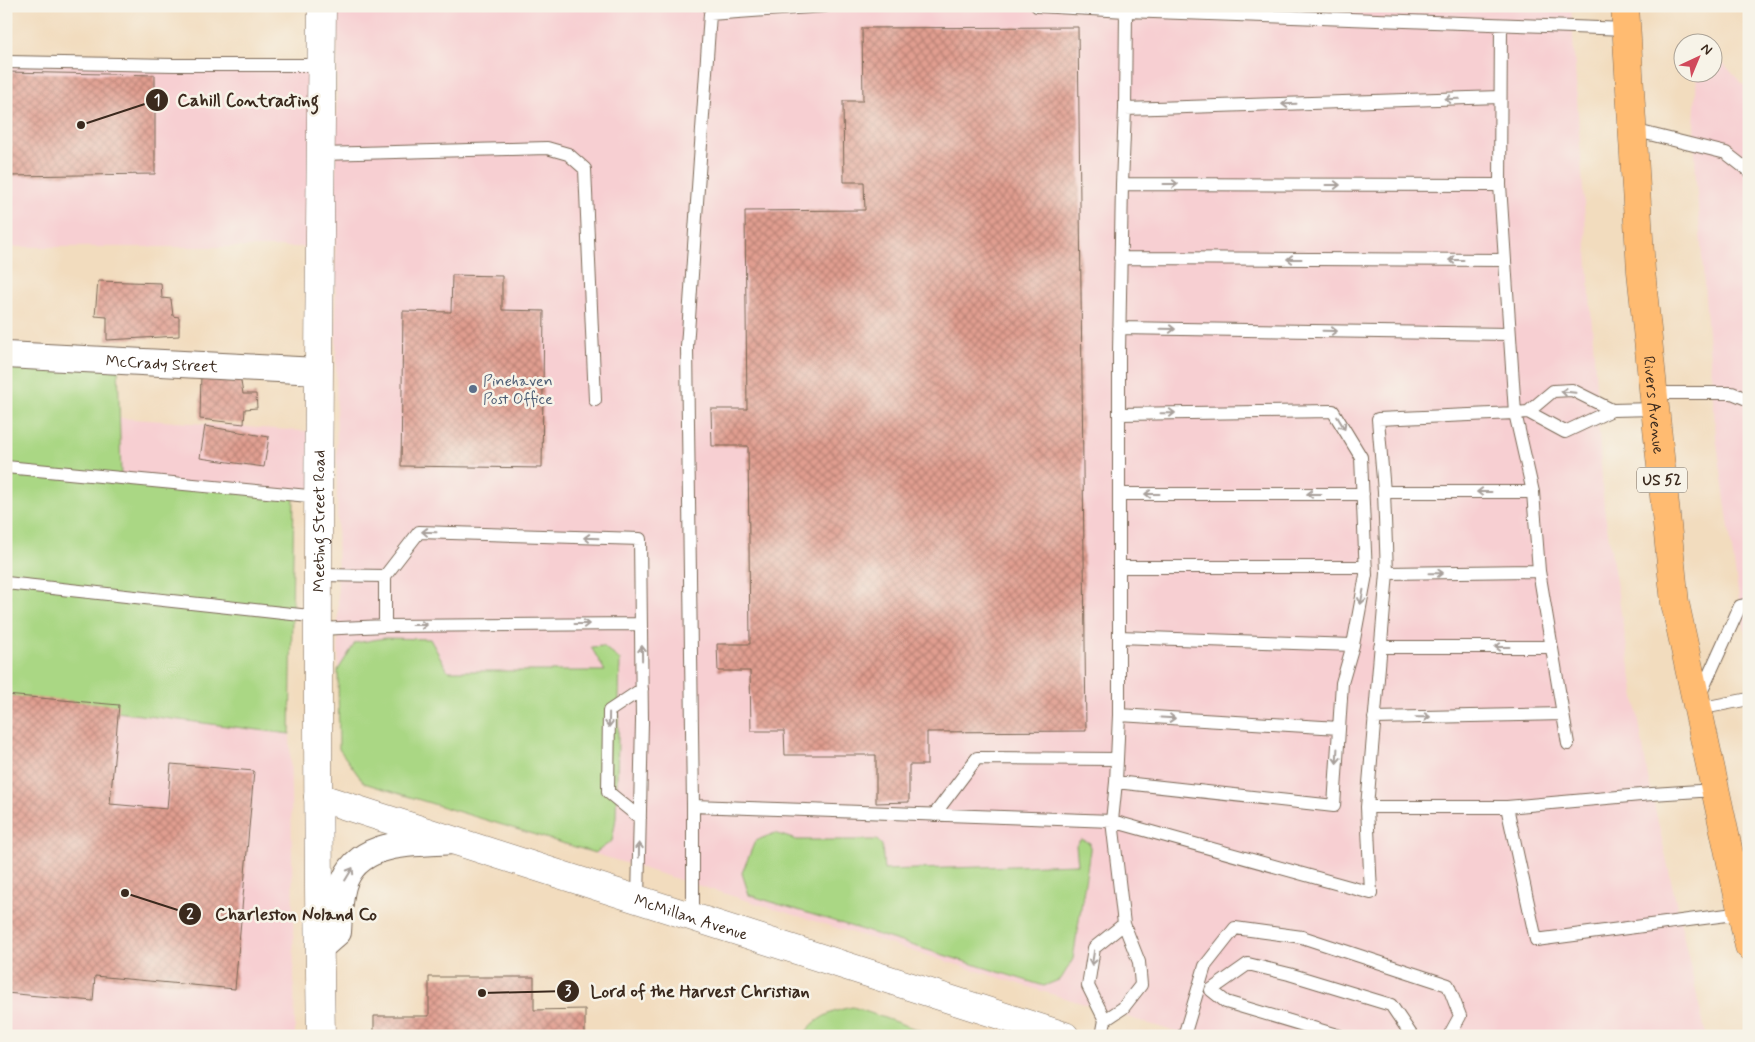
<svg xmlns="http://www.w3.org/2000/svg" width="1755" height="1042" font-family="Mynerve,sans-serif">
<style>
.built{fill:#f7cfd2}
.grass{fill:#aad784;stroke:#728051}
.building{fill:url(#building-cross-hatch)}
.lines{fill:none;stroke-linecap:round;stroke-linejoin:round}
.service-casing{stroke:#7b6856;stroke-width:14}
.minor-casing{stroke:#7b6856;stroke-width:28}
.tertiary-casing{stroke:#7b6856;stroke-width:29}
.primary-casing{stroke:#7b6856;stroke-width:29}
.service{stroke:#fff;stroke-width:12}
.minor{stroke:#fff;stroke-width:26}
.tertiary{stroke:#fff;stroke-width:28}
.primary{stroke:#ffbb71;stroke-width:28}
.oneway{stroke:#a79f9a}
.service-dot{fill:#5c6f8a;stroke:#f7f3e8;stroke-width:2}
.labels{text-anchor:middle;stroke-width:5;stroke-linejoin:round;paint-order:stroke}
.shield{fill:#f7f3e8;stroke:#73665b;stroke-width:1}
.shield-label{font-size:15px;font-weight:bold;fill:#3b2a1e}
.street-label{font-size:16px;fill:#3b2a1e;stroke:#f7f3e8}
.service-label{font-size:16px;fill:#4e5e75;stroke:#f7f3e8;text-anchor:start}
.leader{fill:none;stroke:#3b2a1e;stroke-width:2}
.callout-dot{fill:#3b2a1e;stroke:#f7f3e8;stroke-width:2}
.mark-label{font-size:15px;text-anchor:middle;font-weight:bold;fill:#fff}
.callout-label{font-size:18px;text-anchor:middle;font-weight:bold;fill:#3b2a1e;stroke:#f7f3e8;stroke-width:5;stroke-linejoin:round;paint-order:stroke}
</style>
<defs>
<pattern id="building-cross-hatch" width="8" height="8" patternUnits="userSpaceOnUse" patternTransform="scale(1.25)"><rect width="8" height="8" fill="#e19e90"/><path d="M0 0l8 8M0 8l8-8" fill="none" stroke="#b88175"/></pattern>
</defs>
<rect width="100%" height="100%" fill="#f7f3e8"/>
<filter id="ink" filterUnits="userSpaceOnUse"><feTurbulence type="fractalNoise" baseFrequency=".02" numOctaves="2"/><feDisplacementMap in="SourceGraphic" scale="10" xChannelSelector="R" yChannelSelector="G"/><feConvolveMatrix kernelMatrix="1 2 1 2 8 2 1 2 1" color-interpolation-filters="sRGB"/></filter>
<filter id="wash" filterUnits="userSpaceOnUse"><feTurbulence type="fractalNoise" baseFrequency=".0096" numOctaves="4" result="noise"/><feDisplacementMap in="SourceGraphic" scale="20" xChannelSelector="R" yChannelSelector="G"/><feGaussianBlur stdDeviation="1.12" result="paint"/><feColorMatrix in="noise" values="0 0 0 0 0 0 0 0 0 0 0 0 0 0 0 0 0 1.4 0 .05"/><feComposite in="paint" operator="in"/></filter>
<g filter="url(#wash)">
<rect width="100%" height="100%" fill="#f2dcbe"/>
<!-- built -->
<path class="built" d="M338 6H1571L1604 508 1648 777 1706 1036H1189L364 783 339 749 335 214Z
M1713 52 1749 91V652L1740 606 1716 436 1696 181 1694 123 1697 73 1712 72Z
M6 62 322 65 320 247H6Z
M120 418 318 432 319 497 121 478Z
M6 695 119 705 290 734 295 1036H6Z"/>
<!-- grass -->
<path class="grass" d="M6 354 118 361 121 478 294 494 290 734 6 698Z
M385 638 430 639 448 671H605L591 647 603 646 620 660 616 818 612 841 595 853 364 783 339 749 338 670 355 643Z
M775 833 796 840H877L882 845 884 870 1078 864 1076 845 1081 839 1090 843V850L1073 959 1061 979 1044 986 749 895 742 873 755 841Z
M853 1007 936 1036H803C814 1018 834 1010 853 1007Z"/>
<g id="blocks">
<!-- building -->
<path class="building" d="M1078 27 1086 731 927 732V765H909V802L876 803V755H785L784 731H751L750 671H718L717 644H750L748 446H712L711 409H747L745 211 865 210 864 182H844L843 101H863L862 28Z
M6 72 155 75V174L6 176Z
M452 275 502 276V310L544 311 542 468 401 466 403 311 451 312Z
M98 281 161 283 162 298 171 299 173 316 179 317V336L107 340V317L95 316Z
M201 372 240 375 243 394H256L257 408 245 409 244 424 200 419Z
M205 426 269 437 264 467 200 458Z
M6 695 119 705 110 804 167 809 171 764 254 771 235 989 95 976 93 1001 6 993Z
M429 977H534V1010L585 1009V1036H374V1016H429Z"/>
</g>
</g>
<g filter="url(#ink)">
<use href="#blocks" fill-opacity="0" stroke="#7b6856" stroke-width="1"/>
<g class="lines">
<defs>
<path id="service" d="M1037 6 1126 11
M6 62 174 65H322
M1125 109 1500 97
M1633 130 1726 153 1749 171
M321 154 547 148 568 154 585 169 595 400
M1122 184 1500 185
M1120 258 1505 260
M1119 328 1509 334
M1653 393H1732L1749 400
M1528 412 1553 391 1572 390 1612 410
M6 467 319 497
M1384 492H1533
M1119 494H1363
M1119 567H1366
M1387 573 1539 571
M319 575 385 576 419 532 640 539 642 721 638 899
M385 576V626
M6 583 319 617
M319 629 385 626 641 624
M1119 637 1353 645
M1380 647H1551
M1699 697 1740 606 1749 604
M1698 709 1749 699
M1119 715 1339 728
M1374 718 1563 714
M1568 744 1539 571 1533 492 1515 413 1528 412 1565 432 1612 410 1655 409
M1116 782 1334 806 1342 683 1353 645 1366 575 1361 457 1333 411 1119 414
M693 806 687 347 710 14 825 6
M1367 807H1507L1652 794 1715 790
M1507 807 1536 940 1742 913
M934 815 977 758 1117 759
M640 818 608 792 609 711 642 689
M693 917V806L1112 821 1371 893 1367 807 1387 573 1384 492 1378 419 1515 413 1500 185 1501 25
M1105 1020 1123 1008 1141 985 1139 962 1124 924 1112 821 1116 782 1119 715V352L1122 184 1125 109 1126 11 1626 29
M1102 1036 1105 1020 1088 986 1094 948 1124 924
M1184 1036 1205 966 1235 928 1302 937 1448 985 1460 1016 1449 1036
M1340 1036 1226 1002 1211 990 1248 964 1289 974 1391 1005 1412 1036"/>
<g id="minor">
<path id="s1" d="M6 355 318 371"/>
<path d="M320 948 338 932C339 917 339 900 343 886 356 839 415 844 453 841"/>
</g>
<g id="tertiary">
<path id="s2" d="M318 797 1065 1036"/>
<path id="s3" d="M321 1036C315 693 319 349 322 6"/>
</g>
<g id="primary">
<path id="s4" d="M1625 6 1641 271 1675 603 1749 946"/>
</g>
</defs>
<!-- service casing -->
<use href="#service" class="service-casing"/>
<!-- minor casing -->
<use href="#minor" class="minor-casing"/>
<!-- tertiary casing -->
<use href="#tertiary" class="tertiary-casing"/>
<!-- primary casing -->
<use href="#primary" class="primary-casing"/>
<!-- service -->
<use href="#service" class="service"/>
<!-- minor -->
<use href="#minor" class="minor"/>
<!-- tertiary -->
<use href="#tertiary" class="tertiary"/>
<!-- primary -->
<use href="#primary" class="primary"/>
</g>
<!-- one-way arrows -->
<defs><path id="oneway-shaft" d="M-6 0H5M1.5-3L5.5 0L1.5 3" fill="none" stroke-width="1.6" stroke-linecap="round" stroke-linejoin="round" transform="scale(1.25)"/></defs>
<g class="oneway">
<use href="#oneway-shaft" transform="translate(1452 99) rotate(178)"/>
<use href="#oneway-shaft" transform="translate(1289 104) rotate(178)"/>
<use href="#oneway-shaft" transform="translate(1171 184)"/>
<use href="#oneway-shaft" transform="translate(1333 185)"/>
<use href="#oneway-shaft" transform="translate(1294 259) rotate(-180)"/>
<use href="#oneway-shaft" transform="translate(1456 260) rotate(-180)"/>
<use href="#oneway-shaft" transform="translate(1168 329) rotate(1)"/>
<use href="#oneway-shaft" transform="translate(1330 331) rotate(1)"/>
<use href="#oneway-shaft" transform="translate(1568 392) rotate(-174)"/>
<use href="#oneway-shaft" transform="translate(1168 413) rotate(-1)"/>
<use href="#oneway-shaft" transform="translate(1341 423) rotate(59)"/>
<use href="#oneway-shaft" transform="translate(1484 492) rotate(-180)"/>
<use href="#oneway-shaft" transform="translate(1152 494) rotate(-180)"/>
<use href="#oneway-shaft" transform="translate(1314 494) rotate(-180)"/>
<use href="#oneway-shaft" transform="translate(429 532) rotate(-178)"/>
<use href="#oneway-shaft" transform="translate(591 538) rotate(-178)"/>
<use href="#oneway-shaft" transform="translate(1436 573) rotate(-1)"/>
<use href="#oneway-shaft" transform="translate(1362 597) rotate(101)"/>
<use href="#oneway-shaft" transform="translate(582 624)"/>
<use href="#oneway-shaft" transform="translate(420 625)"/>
<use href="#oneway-shaft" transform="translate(1502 647) rotate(-180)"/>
<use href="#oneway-shaft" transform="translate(642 653) rotate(-91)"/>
<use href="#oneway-shaft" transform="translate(1423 717) rotate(-1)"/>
<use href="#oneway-shaft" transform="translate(1168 718) rotate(3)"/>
<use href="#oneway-shaft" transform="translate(609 720) rotate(91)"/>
<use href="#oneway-shaft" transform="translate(1337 756) rotate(93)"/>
<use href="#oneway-shaft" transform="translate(639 850) rotate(-89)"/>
<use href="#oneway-shaft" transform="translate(349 874) rotate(-59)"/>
<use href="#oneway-shaft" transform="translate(1093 958) rotate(99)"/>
</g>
</g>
<!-- markers -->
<circle class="service-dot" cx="473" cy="389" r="5"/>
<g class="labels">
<!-- shield labels -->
<rect class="shield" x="1637" y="467.5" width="50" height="25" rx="4"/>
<g class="shield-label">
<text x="1662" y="485">US 52</text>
</g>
<!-- street labels -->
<g class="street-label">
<text dy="6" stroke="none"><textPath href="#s1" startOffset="156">McCrady Street</textPath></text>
<text dy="6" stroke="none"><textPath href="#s4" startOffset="400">Rivers Avenue</textPath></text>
<text dy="6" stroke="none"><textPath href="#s3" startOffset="515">Meeting Street Road</textPath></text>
<text dy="6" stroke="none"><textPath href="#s2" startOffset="392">McMillan Avenue</textPath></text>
</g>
<!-- service labels -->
<g class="service-label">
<text x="483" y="386">Pinehaven<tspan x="483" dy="18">Post Office</tspan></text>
</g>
</g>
<!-- callouts -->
<path class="leader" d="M81 125L157 100M125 893L190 914M482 993L568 991"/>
<g class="callout-dot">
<circle cx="81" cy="125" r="5"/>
<circle cx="125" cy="893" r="5"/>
<circle cx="482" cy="993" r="5"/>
<circle cx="157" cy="100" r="12"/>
<circle cx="190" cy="914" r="12"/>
<circle cx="568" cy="991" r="12"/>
</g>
<g class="mark-label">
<text x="157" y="105">1</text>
<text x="190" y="919">2</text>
<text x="568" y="996">3</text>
</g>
<g class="callout-label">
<text x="248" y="106">Cahill Contracting</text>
<text x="296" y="920">Charleston Noland Co</text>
<text x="700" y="997">Lord of the Harvest Christian</text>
</g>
<!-- margin -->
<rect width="1755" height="1042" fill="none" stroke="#f7f3e8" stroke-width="25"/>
<!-- north arrow -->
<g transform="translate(1698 58) rotate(44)"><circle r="24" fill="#f7f3e8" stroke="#aca397"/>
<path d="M0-4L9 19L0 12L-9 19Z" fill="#d1495b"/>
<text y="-8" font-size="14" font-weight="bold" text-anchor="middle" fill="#3b2a1e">N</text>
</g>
</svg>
